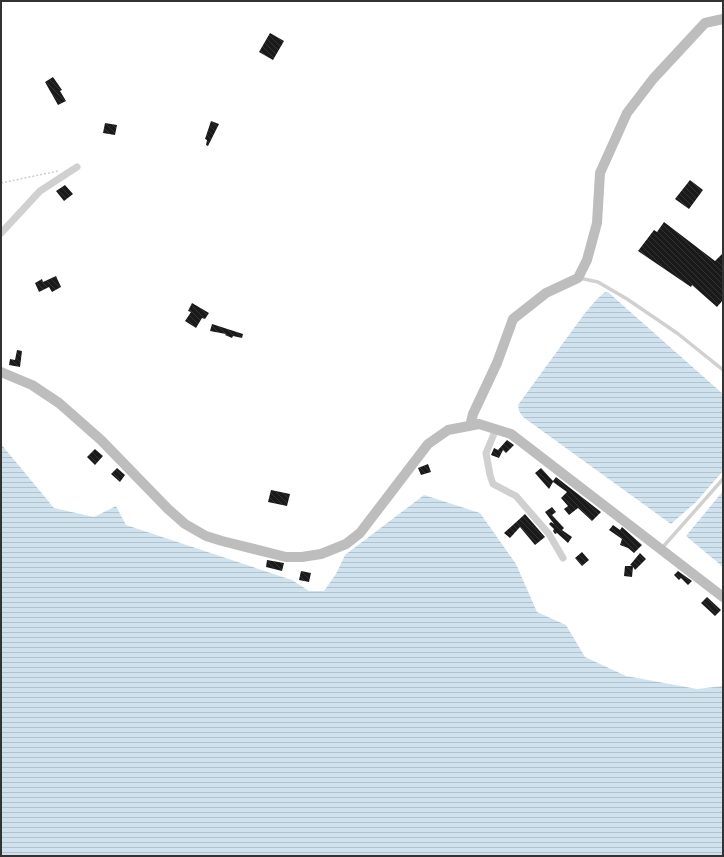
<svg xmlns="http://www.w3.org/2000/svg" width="724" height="857" font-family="'Fira Sans Condensed',sans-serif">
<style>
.water{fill:url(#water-rules)}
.building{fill:url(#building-back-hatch)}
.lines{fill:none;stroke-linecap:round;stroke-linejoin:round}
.path{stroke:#cdcdcd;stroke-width:1.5;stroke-dasharray:2 2;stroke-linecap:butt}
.lane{stroke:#d0d0d0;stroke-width:3.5}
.street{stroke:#d0d0d0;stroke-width:7}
.secondary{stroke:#bdbdbd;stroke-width:10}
</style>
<defs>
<pattern id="water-rules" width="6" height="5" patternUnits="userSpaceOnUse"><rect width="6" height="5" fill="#cfe2ee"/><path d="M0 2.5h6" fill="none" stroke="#b2c2cd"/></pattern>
<pattern id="building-back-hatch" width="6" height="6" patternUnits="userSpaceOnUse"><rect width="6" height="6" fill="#1a1a1a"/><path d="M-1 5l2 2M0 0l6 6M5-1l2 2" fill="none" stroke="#333"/></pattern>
</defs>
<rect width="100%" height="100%" fill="#fff"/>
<!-- water -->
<path class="water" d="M605 292 609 293 723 394V471L696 502 671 524 523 417 519 411 518 405 585 313 597 299Z
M1 444 54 508 94 517 116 506 126 525 292 580 309 591H324L336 574 345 555 424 495 480 513 516 564 537 612 566 625 585 657 626 676 697 689 723 686V856H1Z
M723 491V567L686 536Z"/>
<!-- building -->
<path class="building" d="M270 33 284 41 273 60 259 52Z
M53 77 62 90 60 91 66 101 58 105 45 82Z
M211 121 219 124 208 146 206 145 207 140 205 139Z
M105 123 117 125 115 135 103 133Z
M690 180 703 190 689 209 675 199Z
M65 185 73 194 64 201 56 191Z
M664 222 715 261 723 253V300L717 307 692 285 691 287 638 251 654 230 657 232Z
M56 276 61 287 52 292 49 287 39 292 35 283 42 279 43 282Z
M192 303 209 313 205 319 202 318 196 328 185 321 191 312 188 311Z
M212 324 243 334 242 338 233 336 232 338 225 335 226 334 210 331Z
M17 350 22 351 20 367 9 365 10 359 15 360Z
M507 440 514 445 506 453 503 450 499 458 491 455 494 448 498 450Z
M95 449 103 456 95 465 87 457Z
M428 464 431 472 421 475 418 468Z
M117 468 125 475 120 482 111 474Z
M541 468 553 481 556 477 601 512 592 521 578 508 569 515 564 509 568 506 561 498 567 492 553 482 549 489 535 473Z
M271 490 290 494 287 506 268 502Z
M552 507 556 512 552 515 564 528 562 530 572 537 568 543 557 533 555 534 553 531 554 529 549 524 551 522 554 524 545 512Z
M525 514 545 537 535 545 520 527 510 538 504 533Z
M613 525 620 530 622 527 642 545 634 553 628 548 620 545 622 539 609 530Z
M582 552 589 560 582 566 575 558Z
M640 553 646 559 635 570 633 567 632 577 624 576 625 566H632L630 565Z
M267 560 284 563 282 571 266 567Z
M301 571 311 573 309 582 299 580Z
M678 571 692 581 688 585 681 578 679 580 674 575Z
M707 597 721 610 715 616 701 603Z"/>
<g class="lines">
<!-- path -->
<path class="path" d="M1 183 58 171"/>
<!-- lane -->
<path class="lane" d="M579 278 598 282 627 299 677 333 723 370
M662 548 723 479"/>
<!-- street -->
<path class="street" d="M1 233 40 191 77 167
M496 429 486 453 490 475 493 484 516 496 522 503 549 534 563 558"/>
<!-- secondary -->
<path class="secondary" d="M1 372 32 385 59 403 101 440 168 509 185 524 206 536 222 541 286 557H302L321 554 346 544 360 533 428 444 448 430 479 424 511 434 723 597
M470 426 473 414 497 363 513 319 546 293 578 278 587 260 597 223 600 173 627 113 653 79 705 23 723 19"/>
</g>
<!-- border -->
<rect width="724" height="857" fill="none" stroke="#333333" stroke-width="4"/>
</svg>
